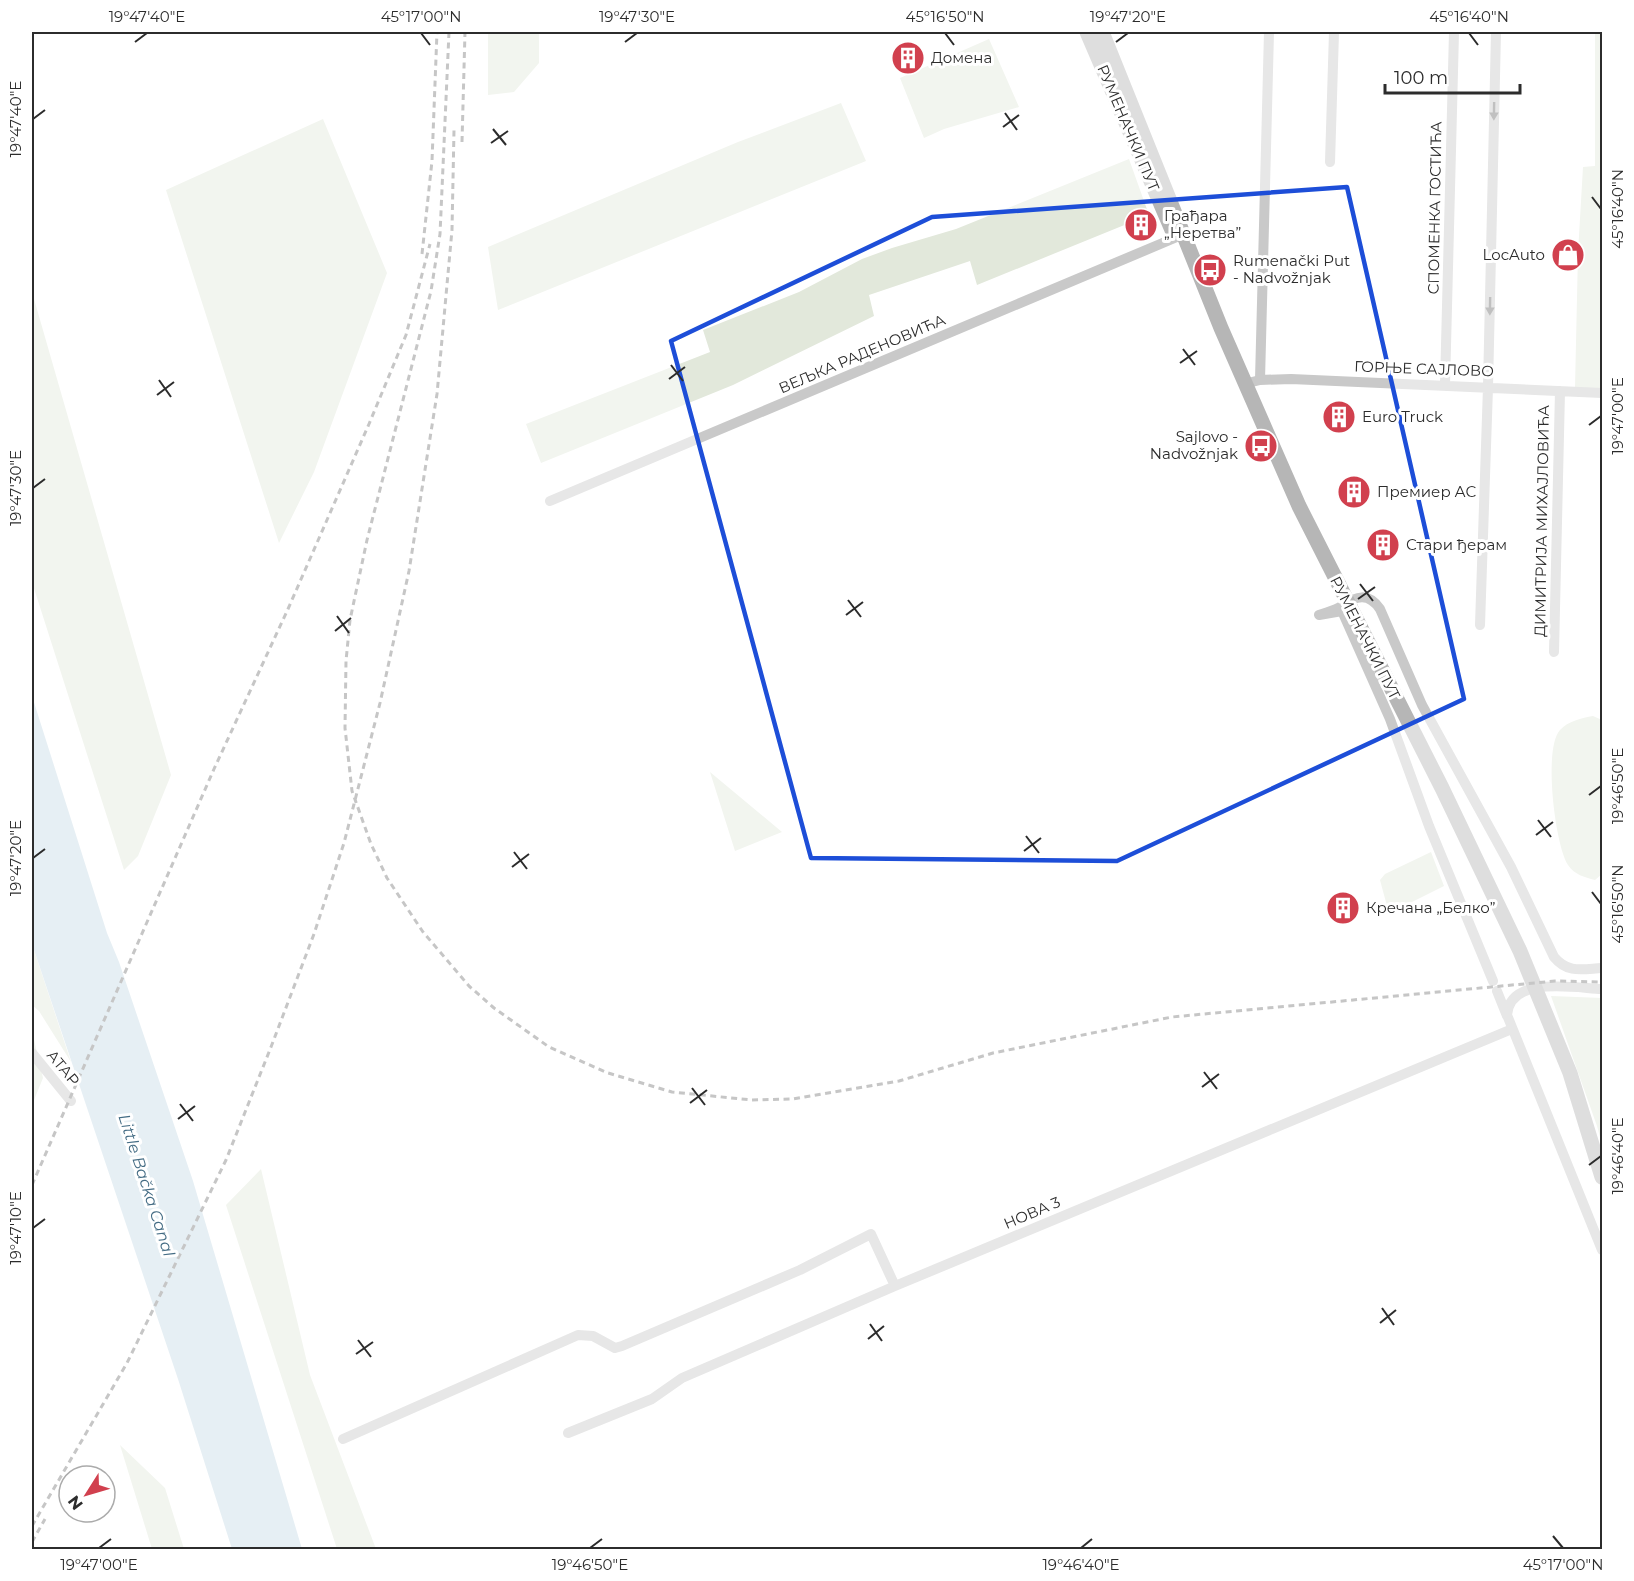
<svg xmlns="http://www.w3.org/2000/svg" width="1634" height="1581" font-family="Montserrat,sans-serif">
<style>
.green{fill:#e2e8db}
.water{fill:#c8dbe6}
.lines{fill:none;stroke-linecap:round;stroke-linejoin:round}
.street{stroke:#c9c9c9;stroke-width:10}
.secondary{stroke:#b6b6b6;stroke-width:15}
.rail{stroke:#818181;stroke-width:3;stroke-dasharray:6 4.5;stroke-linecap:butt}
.oneway{fill:#737373}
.marked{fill:none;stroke:#1d4ed8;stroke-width:4.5;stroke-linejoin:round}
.ticks{fill:none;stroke:#2c2c2c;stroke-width:2}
.labels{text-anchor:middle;stroke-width:6;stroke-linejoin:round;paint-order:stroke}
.poi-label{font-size:15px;fill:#2c2c2c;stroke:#fff;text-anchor:start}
.street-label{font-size:15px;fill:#2c2c2c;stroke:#fff}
.water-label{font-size:16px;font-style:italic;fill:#446c84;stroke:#fff}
.neatline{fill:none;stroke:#2c2c2c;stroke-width:2}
.ticks-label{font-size:15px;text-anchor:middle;fill:#2c2c2c}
</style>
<rect width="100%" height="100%" fill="#fff"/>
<!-- green -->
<path class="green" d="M488 32H539V63L514 92 488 95Z
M1595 32H1602V390L1575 388 1578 253 1583 167 1595 166Z
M989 39 1019 107 944 129 924 138 900 78Z
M841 103 866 161 498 310 488 247 738 142Z
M323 119 387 273 314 472 279 543 166 190Z
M1129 159 1149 215 977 285 970 261 869 295 874 316 733 385 541 463 526 424 710 352 703 330 799 292 862 259 892 248 956 229Z
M32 292 171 775 138 856 124 870 32 582Z
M1593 716 1602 720V874L1595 880C1584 877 1575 875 1568 865 1555 845 1543 748 1560 730 1568 721 1582 718 1593 716Z
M710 772 782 832 735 851Z
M1431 852 1444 886 1408 904 1387 906 1380 880 1385 874Z
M32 944 71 1062 39 1011 32 1005Z
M1551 996 1602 998V1144L1597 1126Z
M32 1031 43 1078 32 1105Z
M261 1169 310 1375 376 1549H337L226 1205Z
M120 1445 165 1488 184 1549H152Z"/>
<!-- water -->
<path class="water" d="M32 696 107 933 119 962 193 1181 302 1549H232L178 1379 32 944Z"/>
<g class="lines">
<!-- street -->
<path class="street" d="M1330 162 1334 32
M1260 380 1269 32
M1244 384 1260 380 1291 379 1602 393
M1445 385 1454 32
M550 501 1184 234
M1480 625 1488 387 1496 32
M1554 652 1560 391
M1493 981 1429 826 1390 719 1342 611 1319 615C1327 612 1336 610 1342 606 1356 596 1368 592 1380 609L1422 705 1511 867 1554 957C1568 974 1583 969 1602 968
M1602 989C1575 988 1510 975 1507 1015L1602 1250
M1497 991 1507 1016
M32 1053 71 1101
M568 1433 652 1399 682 1378 895 1286 1512 1029
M343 1439 578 1335 593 1336 615 1348 622 1346 800 1270 871 1234 895 1286"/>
<!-- secondary -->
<path class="secondary" d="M1087 32 1172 230
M1102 32 1221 328 1299 506 1442 788 1520 951 1570 1073 1602 1177"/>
<!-- rail -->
<path class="rail" d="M449 32 440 234 431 291 367 540 350 620 346 661 345 728 352 791 371 844 387 878 423 932 469 986 494 1008 549 1047 608 1073 672 1092 752 1100 793 1099 899 1081 993 1053 1172 1017 1555 981 1602 982
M462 142 465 32
M422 254 432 161 437 32
M32 1185 214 769 288 609 369 424 406 335 430 244
M32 1526 127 1363 226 1160 271 1047 314 934 344 843 380 703 409 571 437 394 452 230 454 130
M32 1542 45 1519"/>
</g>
<!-- one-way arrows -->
<defs><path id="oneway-solid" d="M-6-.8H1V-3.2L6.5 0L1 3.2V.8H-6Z" transform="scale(1.5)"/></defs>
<g class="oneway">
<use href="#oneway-solid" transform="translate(1494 111) rotate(91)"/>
<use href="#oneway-solid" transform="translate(1490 306) rotate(91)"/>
</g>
<!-- marked area -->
<path d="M0 0H1634V1581H0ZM1347 187 1464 699 1117 861 811 858 671 341 932 217Z" fill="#fff" fill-opacity=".55" fill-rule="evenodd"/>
<path class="marked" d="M1347 187 1464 699 1117 861 811 858 671 341 932 217Z"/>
<!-- ticks -->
<path class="ticks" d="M421 33 430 45M945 33 954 45M1469 33 1478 45M135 42 147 33M625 42 637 33M1116 42 1128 33M1005 113 1017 130M33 119 45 110M1003 127 1019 115M493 129 506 145M491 143 508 131M1592 197 1601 209M1183 349 1195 365M1180 363 1197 351M671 365 683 381M669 379 685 367M159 380 171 397M157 395 174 382M1589 425 1601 416M33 488 45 479M1360 584 1373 601M1358 599 1375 587M848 600 861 617M846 615 863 602M337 616 349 633M335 631 351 618M1589 795 1601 786M1538 820 1551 837M1536 835 1553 822M1026 836 1039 853M1024 851 1041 838M514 852 527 869M33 858 45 849M512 867 529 854M1592 892 1601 904M1204 1072 1217 1089M1202 1087 1219 1074M692 1088 705 1105M690 1103 707 1090M180 1104 193 1121M178 1119 195 1106M1589 1165 1601 1156M33 1228 45 1219M1382 1308 1394 1325M1380 1323 1396 1310M870 1324 882 1341M868 1339 884 1326M358 1340 371 1357M356 1354 373 1342M1553 1536 1563 1548M99 1548 111 1539M590 1548 602 1539M1081 1548 1092 1539"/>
<!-- icons -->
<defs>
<symbol id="building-disc" viewBox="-11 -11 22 22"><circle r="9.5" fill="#d1404e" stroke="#fff"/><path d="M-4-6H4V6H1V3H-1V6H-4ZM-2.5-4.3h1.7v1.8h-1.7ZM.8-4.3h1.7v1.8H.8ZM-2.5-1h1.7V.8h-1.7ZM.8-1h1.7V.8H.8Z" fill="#fff"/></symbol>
<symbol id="shop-disc" viewBox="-11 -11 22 22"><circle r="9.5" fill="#d1404e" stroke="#fff"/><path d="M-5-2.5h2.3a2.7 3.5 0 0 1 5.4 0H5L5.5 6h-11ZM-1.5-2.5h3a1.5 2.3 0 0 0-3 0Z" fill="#fff"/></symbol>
<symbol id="bus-disc" viewBox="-11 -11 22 22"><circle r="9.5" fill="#d1404e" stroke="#fff"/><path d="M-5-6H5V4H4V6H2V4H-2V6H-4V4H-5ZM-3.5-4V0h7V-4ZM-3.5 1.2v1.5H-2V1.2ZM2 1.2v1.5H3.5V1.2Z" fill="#fff"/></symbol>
</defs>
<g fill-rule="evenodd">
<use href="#building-disc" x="889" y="39" width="38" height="38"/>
<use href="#building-disc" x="1122" y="206" width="38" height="38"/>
<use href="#shop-disc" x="1549" y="236" width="38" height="38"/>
<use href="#bus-disc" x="1191" y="251" width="38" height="38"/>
<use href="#building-disc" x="1320" y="398" width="38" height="38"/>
<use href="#bus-disc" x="1242" y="427" width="38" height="38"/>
<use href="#building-disc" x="1335" y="473" width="38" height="38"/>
<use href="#building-disc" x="1364" y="526" width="38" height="38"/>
<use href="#building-disc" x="1324" y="889" width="38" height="38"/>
</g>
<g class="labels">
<!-- poi labels -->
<g class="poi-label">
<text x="931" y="63">Домена</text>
<text x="1164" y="221">Грађара<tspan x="1164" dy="17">„Неретва”</tspan></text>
<text x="1545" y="260" text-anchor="end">LocAuto</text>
<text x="1233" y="266">Rumenački Put<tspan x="1233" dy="17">- Nadvožnjak</tspan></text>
<text x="1362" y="422">Euro Truck</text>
<text x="1238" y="442" text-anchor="end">Sajlovo -<tspan x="1238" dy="17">Nadvožnjak</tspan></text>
<text x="1377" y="497">Премиер АС</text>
<text x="1406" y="550">Стари ђерам</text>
<text x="1366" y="913">Кречана „Белко”</text>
</g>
<!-- street labels -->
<g class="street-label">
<text transform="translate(1128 128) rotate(67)" y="5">РУМЕНАЧКИ ПУТ</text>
<text transform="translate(1435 208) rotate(-89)" y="5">СПОМЕНКА ГОСТИЋА</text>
<text transform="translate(862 354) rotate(-23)" y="5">ВЕЉКА РАДЕНОВИЋА</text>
<text transform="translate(1424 369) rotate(2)" y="5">ГОРЊЕ САЈЛОВО</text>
<text transform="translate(1542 521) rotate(-89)" y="5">ДИМИТРИЈА МИХАЈЛОВИЋА</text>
<text transform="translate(1365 638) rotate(63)" y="5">РУМЕНАЧКИ ПУТ</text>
<text transform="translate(63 1068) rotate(50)" y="5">АТАР</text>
<text transform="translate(1032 1213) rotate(-23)" y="5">НОВА 3</text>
</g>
<!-- water labels -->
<g class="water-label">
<text transform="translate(147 1185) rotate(72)" y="6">Little Bačka Canal</text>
</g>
</g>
<!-- border -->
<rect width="1634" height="1581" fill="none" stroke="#ffffff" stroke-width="66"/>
<!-- north arrow -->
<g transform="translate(87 1494) rotate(233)"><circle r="28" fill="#ffffff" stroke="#ababab" stroke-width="1.5"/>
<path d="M0-4.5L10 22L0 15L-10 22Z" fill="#d1404e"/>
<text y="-9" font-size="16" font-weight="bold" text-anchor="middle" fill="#2c2c2c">N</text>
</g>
<!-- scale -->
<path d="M1385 84v9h135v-9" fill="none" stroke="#2c2c2c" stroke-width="3"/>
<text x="1394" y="84" font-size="18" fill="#2c2c2c" stroke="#ffffff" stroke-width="4.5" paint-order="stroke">100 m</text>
<rect x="33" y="33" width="1568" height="1515" class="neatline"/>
<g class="ticks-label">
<text x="147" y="22">19°47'40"E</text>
<text x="421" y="22">45°17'00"N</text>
<text x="637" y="22">19°47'30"E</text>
<text x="945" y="22">45°16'50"N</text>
<text x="1128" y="22">19°47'20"E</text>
<text x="1469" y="22">45°16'40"N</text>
<text transform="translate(16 119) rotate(-90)" y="5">19°47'40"E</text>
<text transform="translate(1618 209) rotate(-90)" y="5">45°16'40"N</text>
<text transform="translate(1618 416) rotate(-90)" y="5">19°47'00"E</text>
<text transform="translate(16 488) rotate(-90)" y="5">19°47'30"E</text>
<text transform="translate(1618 786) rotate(-90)" y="5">19°46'50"E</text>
<text transform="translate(16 858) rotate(-90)" y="5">19°47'20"E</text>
<text transform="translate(1618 904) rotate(-90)" y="5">45°16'50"N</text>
<text transform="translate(1618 1156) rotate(-90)" y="5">19°46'40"E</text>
<text transform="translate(16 1228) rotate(-90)" y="5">19°47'10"E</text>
<text x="99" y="1570">19°47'00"E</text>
<text x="590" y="1570">19°46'50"E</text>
<text x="1081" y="1570">19°46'40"E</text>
<text x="1563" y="1570">45°17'00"N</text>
</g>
</svg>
